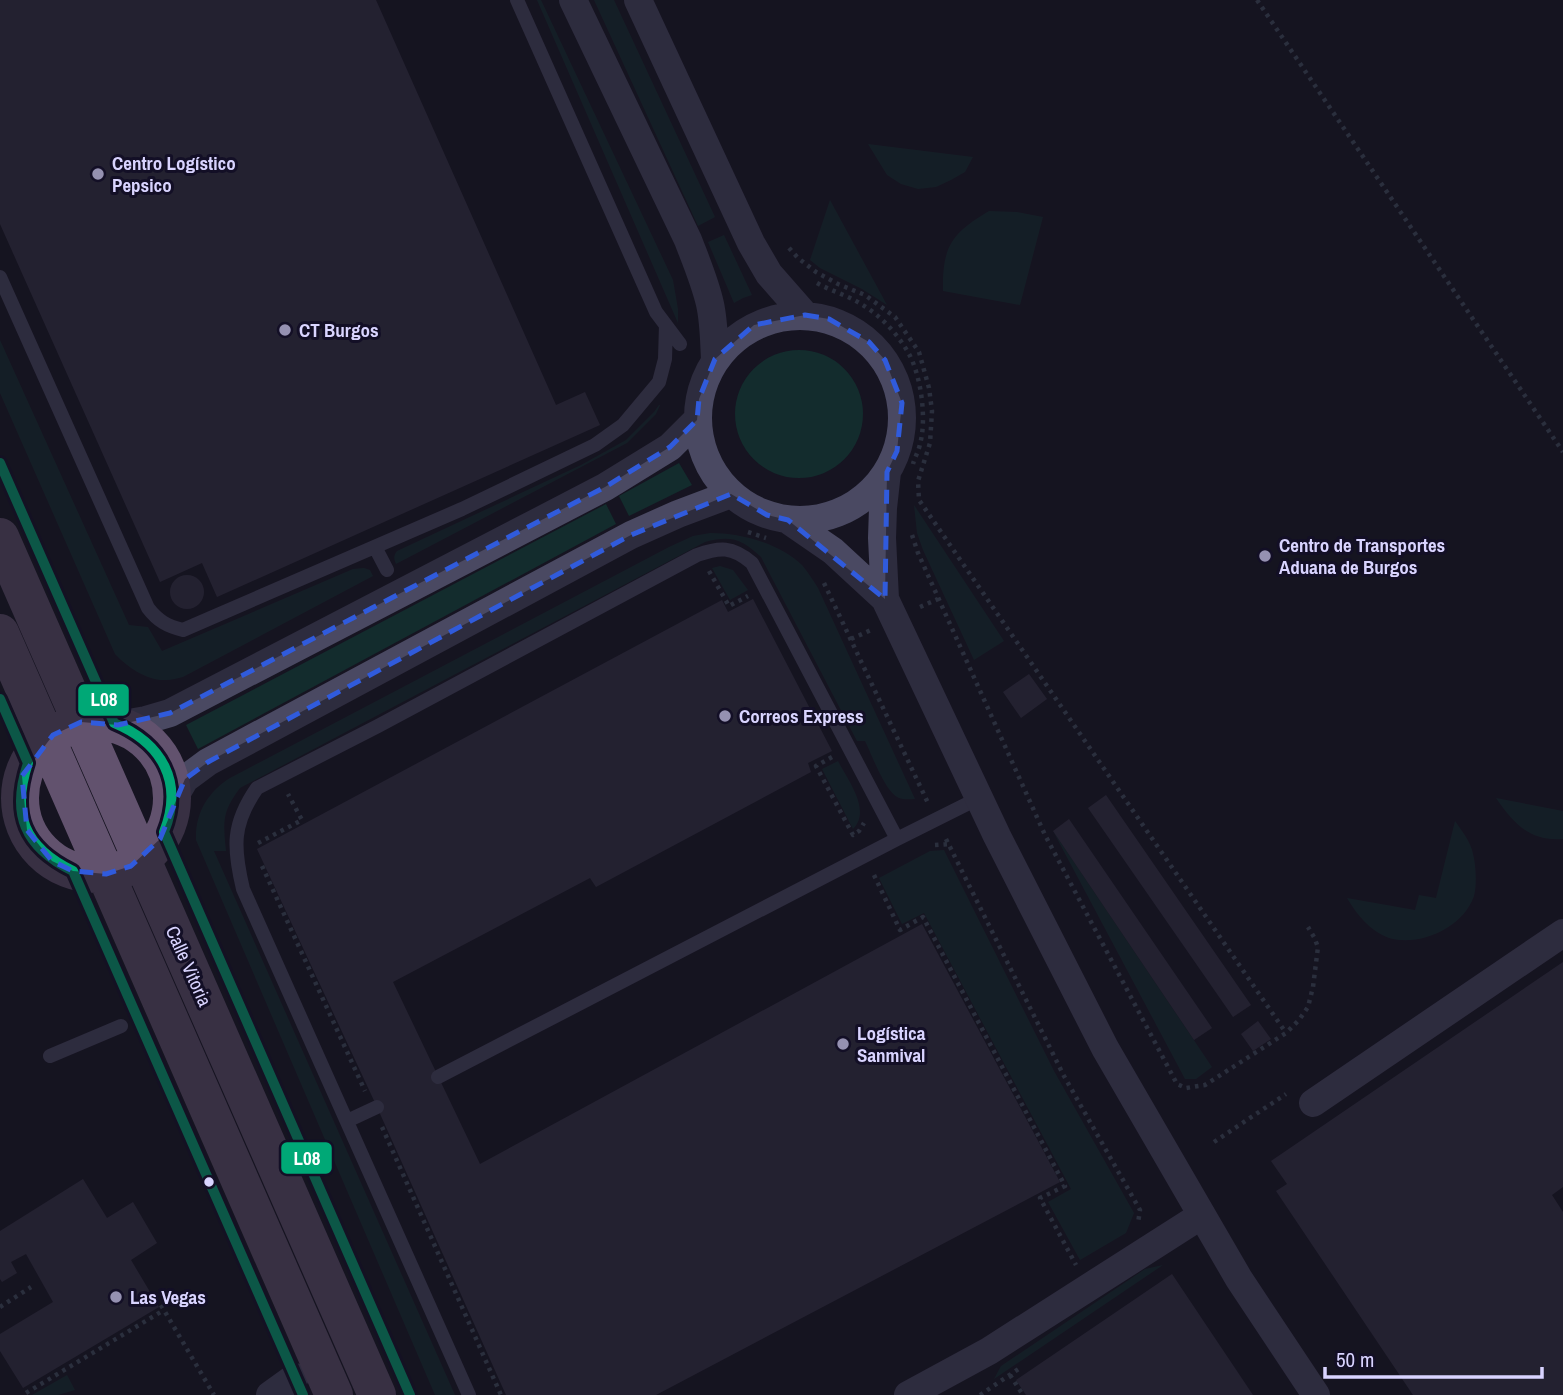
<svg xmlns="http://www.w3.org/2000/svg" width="1563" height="1395" font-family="'Archivo Narrow',sans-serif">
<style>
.green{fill:#132c2d}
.building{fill:#343243}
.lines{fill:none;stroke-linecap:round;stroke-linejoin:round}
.path{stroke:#44505f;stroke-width:4.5;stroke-dasharray:3.5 5;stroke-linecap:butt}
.service{stroke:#4a4962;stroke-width:14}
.minor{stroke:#4a4962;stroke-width:28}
.trunk{stroke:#62526e;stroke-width:38}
.bus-1-casing{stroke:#130f26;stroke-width:16}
.bus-1{stroke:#00a876;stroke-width:10}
.marked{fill:none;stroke:#305bdc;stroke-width:5;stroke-dasharray:14 9;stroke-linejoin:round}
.poi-dot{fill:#9591b1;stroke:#130f26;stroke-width:2.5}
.bus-dot{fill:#d9d4ff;stroke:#130f26;stroke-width:2.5}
.labels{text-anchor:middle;stroke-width:6;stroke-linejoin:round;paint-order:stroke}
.poi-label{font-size:19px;font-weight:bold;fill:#d9d4ff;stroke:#130f26;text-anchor:start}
.street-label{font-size:19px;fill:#d9d4ff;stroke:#130f26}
.line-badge{stroke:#130f26;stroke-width:2.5}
.badge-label{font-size:19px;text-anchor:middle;font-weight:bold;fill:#fff}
</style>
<rect width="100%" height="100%" fill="#161421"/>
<!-- green -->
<path class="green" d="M537 0H541L673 280 678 309V323Z
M594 0H614L715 217 698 226Z
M868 144 973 157 965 172 951 180 936 187 918 189 901 184 887 175Z
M830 200 887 305 862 289 820 268 810 260Z
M989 211 1017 212 1043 217 1020 305 943 291C942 246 952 233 989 211Z
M724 235 752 295 743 298 734 303 708 242Z
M0 340 129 625 148 627 162 651 353 569 364 568 370 570 373 576 183 677C178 678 171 680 166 680 147 681 127 667 115 654L0 393Z
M735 414a64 64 0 1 1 128 0a64 64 0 1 1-128 0Z
M659 405H660L656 414 627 443 396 564C394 559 393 556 397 551L581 465 626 440 654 412Z
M679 463 692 485 629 516 619 496Z
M606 504 616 524 198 749 186 725Z
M914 505 1004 641 974 660 923 550 917 533Z
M710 533C741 533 779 543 802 565 808 572 813 580 818 588L915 799C910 799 904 800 899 798 885 792 872 755 865 741H857L761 557C742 539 731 535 705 542L240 788C222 812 223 821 226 851H214L455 1395H435L196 840C195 813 208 792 230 778L669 547 693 536Z
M720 566 733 570 748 590 730 600 712 568Z
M838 761C847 779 872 810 853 829L822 769Z
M1496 798 1563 811V839C1530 842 1513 823 1496 798Z
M1455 821C1462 831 1471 842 1473 854 1476 865 1477 885 1474 896 1463 928 1420 947 1389 938 1370 931 1357 915 1347 898L1415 910 1419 895 1436 898Z
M1053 831 1212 1067 1196 1079H1185Z
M944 850 1054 1071 1134 1213 1126 1233 1080 1260 1048 1202 1071 1189 924 913 902 924 879 878 930 851Z
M1163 1265 994 1379 1001 1366 1145 1269Z
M67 1375 75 1390 58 1395H32Z"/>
<!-- building -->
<path class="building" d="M0 0H376L556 405 585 392 600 425 217 597 202 563 160 582 0 224Z
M170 592a17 17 0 1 1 34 0a17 17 0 1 1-34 0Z
M753 599 832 751 808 763 811 772 596 887 590 878 393 982 480 1164 922 924 1060 1182 656 1395H506L377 1107 257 849 722 600 728 612Z
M1029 674 1047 699 1021 718 1003 692Z
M1106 795 1251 1005 1233 1017 1088 808Z
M1069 819 1212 1028 1194 1040 1053 831Z
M1563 962V1187L1552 1195 1563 1212V1395H1413L1276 1191 1287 1184 1271 1161Z
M1258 1021 1271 1039 1253 1051 1241 1034Z
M83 1179 107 1218 133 1202 157 1243 131 1260 159 1307 23 1388 0 1351V1334L53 1302 26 1254 11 1262 17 1273 2 1282 0 1279V1231Z
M1172 1274 1253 1395H1026L1016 1380Z"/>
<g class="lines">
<!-- path -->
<path class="path" d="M1257 0 1563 452
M789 248 798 258 816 272 838 284 865 295 895 317 919 352 929 388 932 411 930 443 918 481 919 500 1286 1033
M817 283C831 291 847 295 861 304 880 315 898 334 909 354 921 376 927 419 920 444 919 450 915 457 913 464
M748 532 766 538
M912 535 918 553 1045 835 1177 1084 1186 1088 1205 1085 1286 1033 1299 1020 1308 1007 1313 987 1318 947 1314 937 1308 927
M709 571 729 606 748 596
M824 583 928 803
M920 607 938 599
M851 639 871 630
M832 757 816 766 853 835 859 831 864 823
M946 839 1064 1076 1140 1210 1138 1223
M258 843 302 820 288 794
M935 845 949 844
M262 866 365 1091
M874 875 900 930 923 917 1065 1186 1040 1198 1076 1265
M382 1127 501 1395
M1214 1142 1286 1094
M161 1305 214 1395
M0 1307 31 1287
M1010 1375 1023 1395
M26 1393 164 1310
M980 1395 1020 1368"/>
<!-- service -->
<path class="service" d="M517 0 656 312 680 344
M0 277 148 608C158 621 167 626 183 630L462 509 595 445 623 425 659 382 665 359 666 325
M0 463 114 723
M375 547 387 570
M0 699 28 763
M164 832 410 1395
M73 871 303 1395
M50 1056 121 1026
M438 1077 897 839 979 798
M347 1121 377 1107
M469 1395 243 889C233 847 232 824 257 788L378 726 697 555C720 547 732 546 752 563L897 839"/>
<!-- minor -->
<path class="minor" d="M573 0 688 240C696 261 705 282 710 304 714 322 714 341 715 359
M638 0 751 243 769 274 805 315
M698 418a102 102 0 1 1 204 0a102 102 0 1 1-204 0Z
M788 520 833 551 885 599 997 836 1105 1048 1239 1279 1316 1395
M885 599 882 538 883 508 887 472
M118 725 146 720 170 713 605 487 670 447 697 420
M172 801 185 779 208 762 631 535 678 514 731 494
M1313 1103 1563 933
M270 1395 295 1377
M908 1395 989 1351 1202 1215"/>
<!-- trunk -->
<path class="trunk" d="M0 537 377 1395
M0 633 334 1395
M20 798a76 76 0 1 1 152 0a76 76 0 1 1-152 0Z"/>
<defs>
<path id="bus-1" d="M0 463 114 723C162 743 184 782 164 832L410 1395
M0 699 28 763C11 814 24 847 73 871L303 1395"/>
</defs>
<!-- bus-1 casing -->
<use href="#bus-1" class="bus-1-casing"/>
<!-- bus-1 -->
<use href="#bus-1" class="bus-1"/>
</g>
<!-- marked area -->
<path d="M0 0H1563V1395H0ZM805 315 829 319 869 342 885 360 902 403 897 451 887 472 885 599 788 520 767 515 731 494 631 535 208 762 185 779 160 839 131 866 106 874 73 871 52 861 27 830 22 776 53 735 81 722 118 725 170 713 605 487 670 447 697 420 699 399 715 359 754 325Z" fill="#161421" fill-opacity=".55" fill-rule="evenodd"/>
<path class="marked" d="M805 315 829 319 869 342 885 360 902 403 897 451 887 472 885 599 788 520 767 515 731 494 631 535 208 762 185 779 160 839 131 866 106 874 73 871 52 861 27 830 22 776 53 735 81 722 118 725 170 713 605 487 670 447 697 420 699 399 715 359 754 325Z"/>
<!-- markers -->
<g class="poi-dot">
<circle cx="98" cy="174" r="7"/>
<circle cx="285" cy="330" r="7"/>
<circle cx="1265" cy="556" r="7"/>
<circle cx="725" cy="716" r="7"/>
<circle cx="843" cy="1044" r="7"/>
<circle cx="116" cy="1297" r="7"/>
</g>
<circle class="bus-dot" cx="209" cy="1182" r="6"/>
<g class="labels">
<!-- poi labels -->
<g class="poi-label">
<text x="112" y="170">Centro Logístico<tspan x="112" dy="22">Pepsico</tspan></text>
<text x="299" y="337">CT Burgos</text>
<text x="1279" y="552">Centro de Transportes<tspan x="1279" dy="22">Aduana de Burgos</tspan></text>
<text x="739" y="723">Correos Express</text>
<text x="857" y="1040">Logística<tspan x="857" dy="22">Sanmival</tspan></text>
<text x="130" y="1304">Las Vegas</text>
</g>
<!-- street labels -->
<g class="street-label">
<text transform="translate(189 966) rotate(66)" y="7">Calle Vitoria</text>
</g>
</g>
<g class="line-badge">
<rect x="77" y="683" width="53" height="34" rx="7" fill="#00a876"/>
<rect x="280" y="1141" width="53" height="34" rx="7" fill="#00a876"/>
</g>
<g class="badge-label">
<text x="104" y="706">L08</text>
<text x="307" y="1165">L08</text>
</g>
<!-- scale -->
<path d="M1325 1367v10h217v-10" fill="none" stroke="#d9d4ff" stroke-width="3.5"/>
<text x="1336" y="1367" font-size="21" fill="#d9d4ff" stroke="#130f26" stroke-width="5" paint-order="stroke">50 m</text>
</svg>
